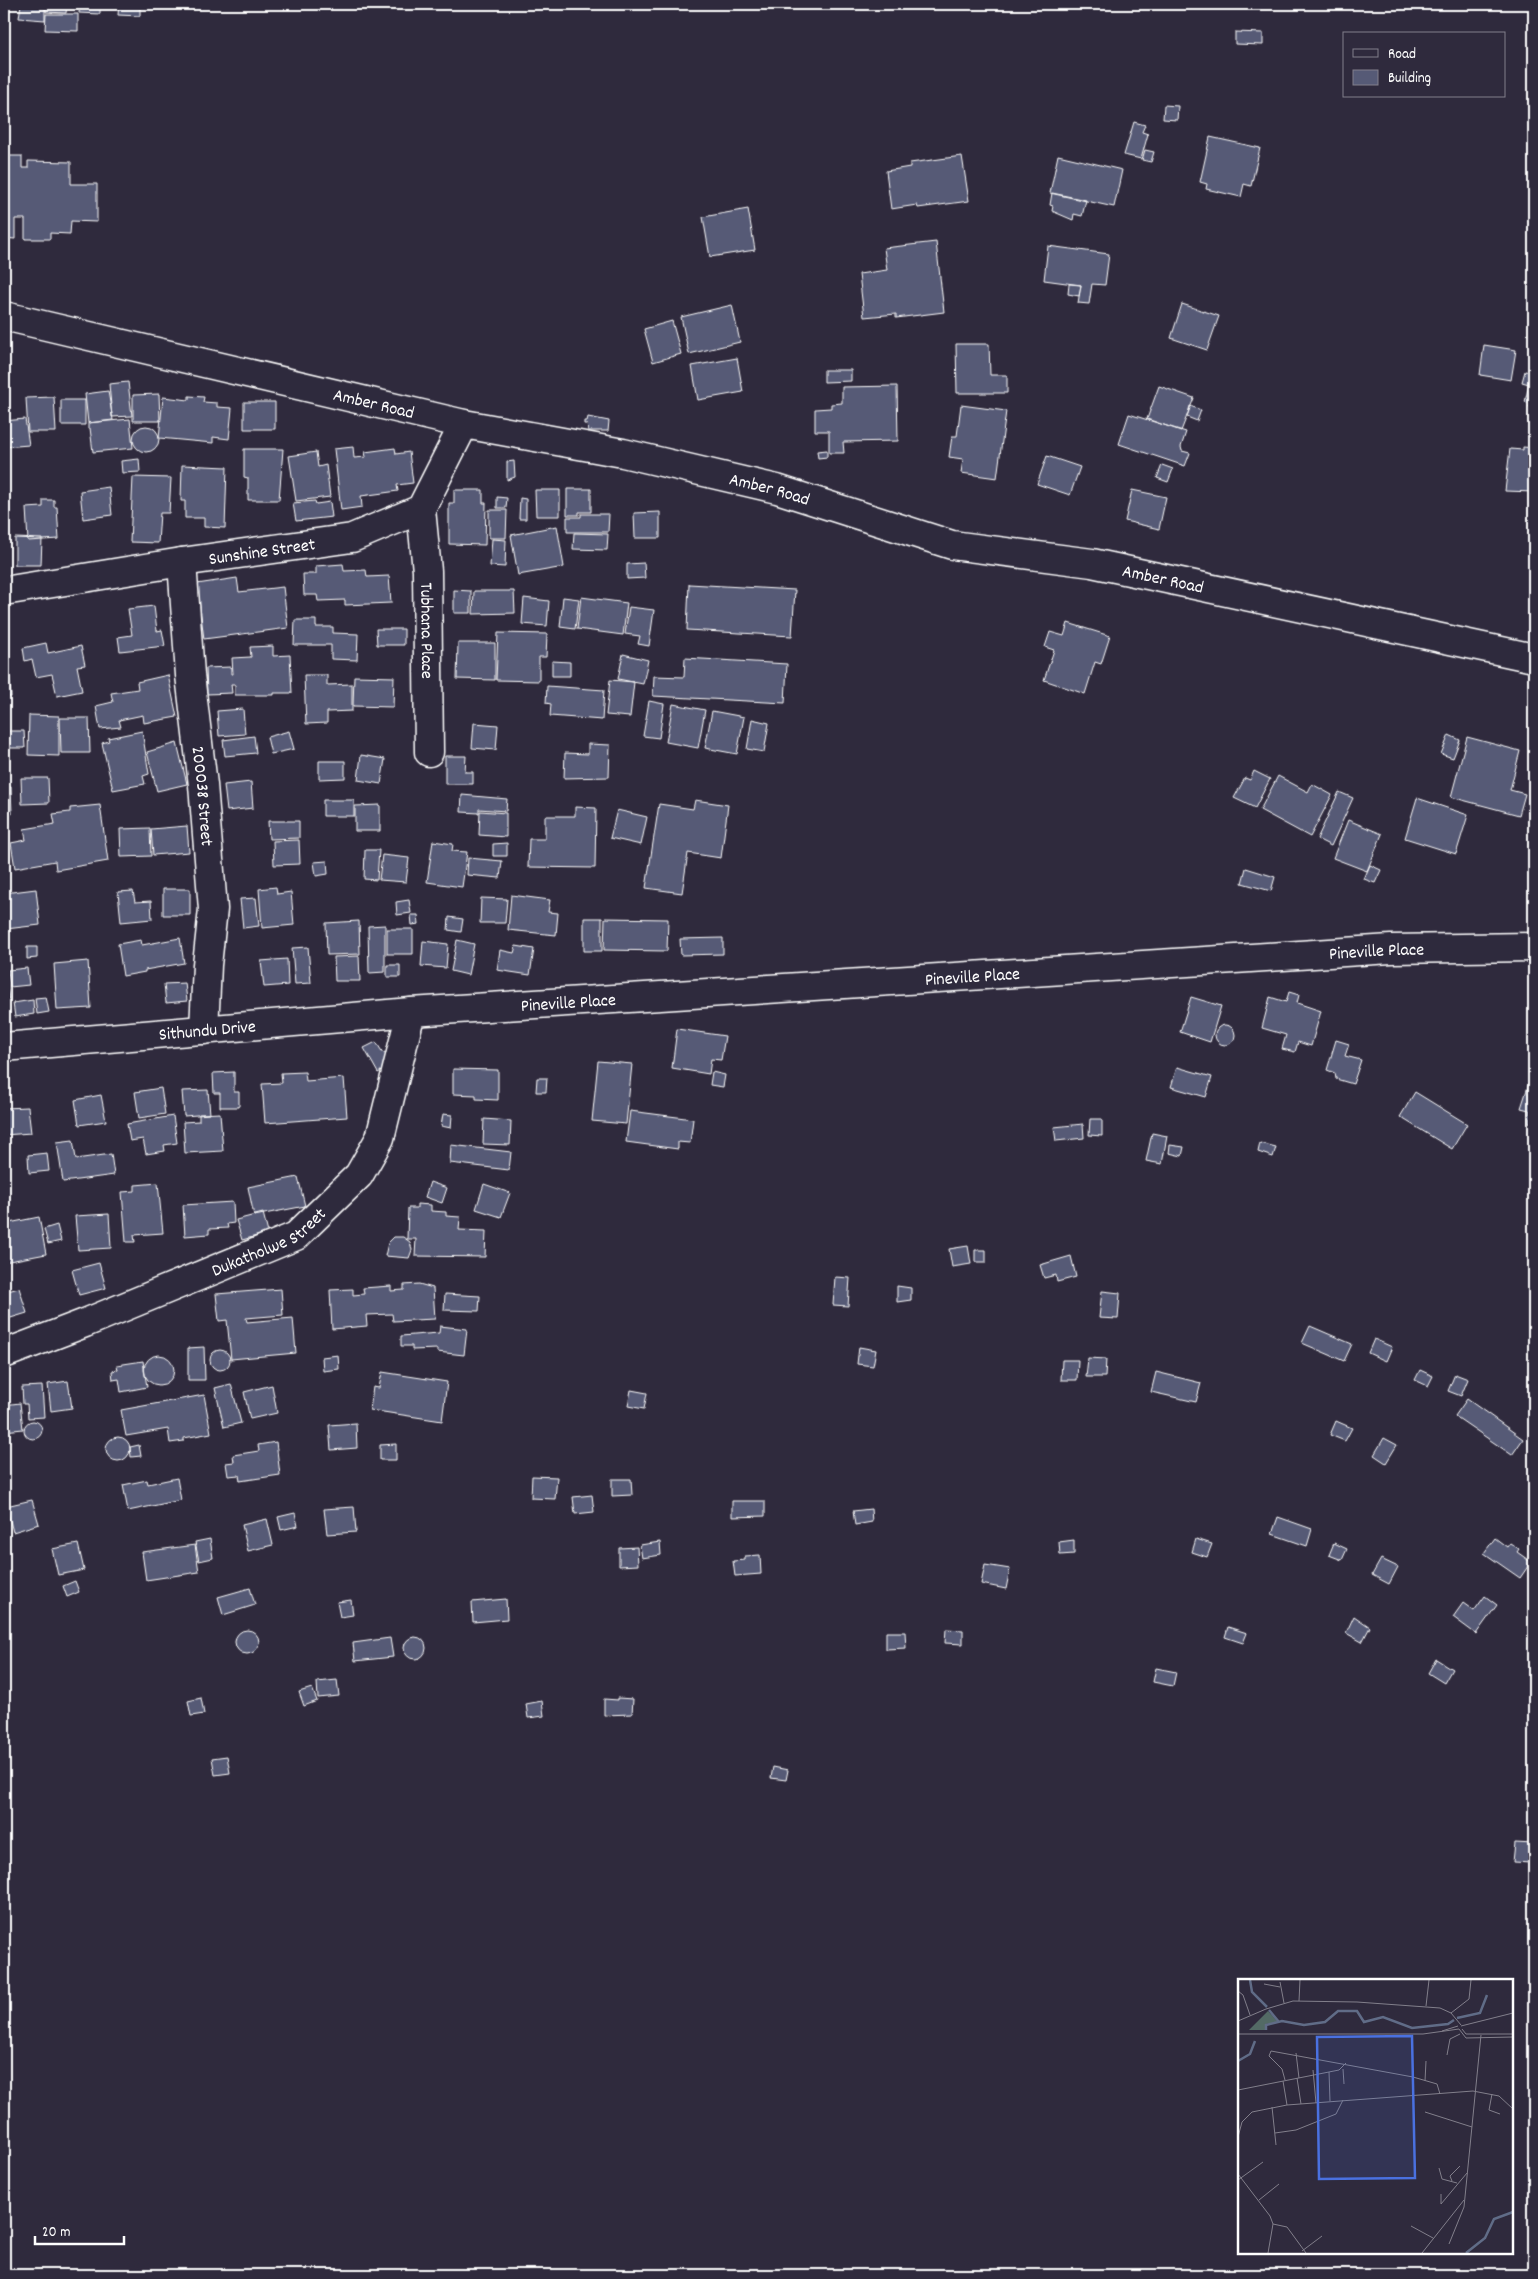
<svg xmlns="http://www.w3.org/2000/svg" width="1538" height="2279" font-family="Dekko,sans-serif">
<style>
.building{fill:#565a76;stroke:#fff}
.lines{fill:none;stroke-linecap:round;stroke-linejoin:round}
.minor-casing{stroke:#fff;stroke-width:31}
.minor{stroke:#2f2a3d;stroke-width:28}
.labels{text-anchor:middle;stroke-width:4;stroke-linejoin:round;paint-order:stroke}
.street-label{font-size:18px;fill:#fff;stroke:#2f2a3d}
.inset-river{fill:none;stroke:#606c87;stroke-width:2.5}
.inset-road{fill:none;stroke:#827f8b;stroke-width:1}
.view{fill:#4a71e0;fill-opacity:0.15;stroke:#4a71e0;stroke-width:2.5}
.inset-edge{fill:none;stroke:#fff;stroke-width:2.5}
</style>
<rect width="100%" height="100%" fill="#2f2a3d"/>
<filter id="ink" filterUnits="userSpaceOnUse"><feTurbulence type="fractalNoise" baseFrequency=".02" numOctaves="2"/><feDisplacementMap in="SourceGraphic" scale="10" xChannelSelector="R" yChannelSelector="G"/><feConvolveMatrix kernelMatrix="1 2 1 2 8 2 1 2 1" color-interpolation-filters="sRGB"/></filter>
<g filter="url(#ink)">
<!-- building -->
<path class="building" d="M21 4H45V20L19 18Z
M46 4H67L66 13 46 12Z
M80 4H100V14L79 13Z
M119 4H140V16L118 15Z
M46 14H78V31L45 30Z
M1235 32 1263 33V45L1235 44Z
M1164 105 1178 106 1177 120 1163 119Z
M1134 122 1145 125 1142 132 1148 134 1141 159 1124 155Z
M1210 137 1260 148 1251 186 1244 184 1241 197 1206 189 1207 184 1200 182Z
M1145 150 1154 152 1151 162 1142 160Z
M1058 155 1122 170 1114 207 1050 193Z
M4 156H22V168H28V161L71 162V184H97V222L71 221 70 234 50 233V239H25V219H15V239L4 238Z
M962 156 969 201 918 208 917 205 891 209 886 171 910 167V163Z
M1052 193 1086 200 1082 216 1074 214 1073 220 1052 211 1053 206 1050 205Z
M748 209 755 250 710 257 703 217Z
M936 242 944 312 896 318V314L864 317 859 274 887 270 884 248Z
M1048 246 1109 254 1105 285 1092 284 1089 304 1078 303 1081 285 1044 280Z
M1069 284 1081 285 1079 296 1068 294Z
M1182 304 1219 316 1207 350 1171 338Z
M732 305 740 342 689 354 681 317Z
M672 321 681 354 653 362 644 329Z
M956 344H989L990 375H1007V393H957Z
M1484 345 1516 350 1511 380 1480 375Z
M737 358 743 392 698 400 692 366Z
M824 370H851V381L824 382Z
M1525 371 1534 373V408L1529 407 1530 404 1525 402 1529 384 1522 382Z
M128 382 132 416 112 417 109 384Z
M897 386 898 441 843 442 844 453H829V431H815V409L831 408V404L842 403V387Z
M1159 386 1194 398 1181 431 1147 419Z
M108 391 113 420 88 423 85 394Z
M159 394 160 421H133V395Z
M189 396 204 397 203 402 217 403V407L232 408 229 439 213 437V443L159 438 163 397 189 400Z
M54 397 56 432H28L26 398Z
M61 400H85V425H61Z
M244 402H275V429H244Z
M961 405 1006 411 997 478 961 473 963 459 949 457 952 436H957Z
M1190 406 1201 410 1197 421 1187 417Z
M1129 414 1186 432 1181 447 1182 451 1190 453 1185 466 1119 444Z
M588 417 609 421 608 431H588L587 424H584V421H587Z
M25 419 29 445 4 447V421Z
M130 419 133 448 93 452 90 428H88V423Z
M133 439a13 13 0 1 1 26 0a13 13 0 1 1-26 0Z
M353 447 354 458 366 457 365 452 395 448 396 454 409 452 413 483 397 485 398 491 361 496 362 507 341 510 334 449Z
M1523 447 1534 448V492L1505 491 1510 449 1523 450Z
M244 449H283L279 500H248V478L244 477Z
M827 450V457L818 458 817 451Z
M316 452 318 467 326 465 330 497 296 501 289 456Z
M1047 456 1080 467 1070 495 1037 484Z
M139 459 140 472 122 473 121 461Z
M514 461 515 477 507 480V462Z
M182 465 227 467 225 528 204 527V518H185V501H181Z
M1162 465 1173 469 1168 482 1157 478Z
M133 477 171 478 169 513H160L158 543 130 542Z
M109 487 112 515 83 519 80 491Z
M567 489H591V512H579V515H567Z
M454 490H483V503H486L485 545 449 544V503H454Z
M535 490H560V516H536Z
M1132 490 1166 497 1159 529 1125 521Z
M497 497 507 498 506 508H497Z
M520 498 526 499V519H519Z
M43 500H54V507H57L59 539 28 541 26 508 43 507Z
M315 501 316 504 330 502 332 517 296 521 293 503Z
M489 510H507L506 538H489Z
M660 512V538H635L634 513Z
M581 514H609L608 532H567V517H581Z
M557 526 564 567 518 575 511 535Z
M574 533 608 534 607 550 573 549Z
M15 538 42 539 41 565H15Z
M492 539 506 540 505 567 490 566Z
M644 563 645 578 627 579V564Z
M343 564 344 571 366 570 367 577 389 576 391 603 345 605V600L318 601 317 595H304L303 574H316V566Z
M237 578 239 592 283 587 288 628 204 639 197 584Z
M689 584 795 590 792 636 687 630Z
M454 590 471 591V613H454Z
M474 591H514L515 613 473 614Z
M563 597 579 599 575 629 560 627Z
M581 597 627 603 623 635 577 629Z
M524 598 549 601 547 626 522 624Z
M154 606 157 631 162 630 165 646 120 651 118 637 132 635 128 609Z
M629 607 654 610 649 646 638 644 640 636 625 634Z
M295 620H316V627H333V633L358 634 357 660 331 659V645H294Z
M1068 623 1110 636 1101 664 1095 662 1085 694 1044 680 1054 650 1045 647 1050 632 1064 636Z
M376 629H404V645H377Z
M498 633 547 634 546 657H539V681L496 680Z
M4 634H7L11 697H4Z
M46 643 48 653 81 646 85 665 77 666 82 691 57 696 52 674 36 677 32 659 25 661 23 648Z
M458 643H495V680L457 679Z
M273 646V656L290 655 292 693H274V695H235V684H231L232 693 207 694 206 668 231 667V674H233L232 658 251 657 250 647Z
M623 654 648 660 643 684 618 679Z
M685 658 787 664 785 703 653 696 654 676 684 677Z
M552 661 570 662V676H552Z
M168 675 177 717 144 723 143 715 119 720 121 727 100 729 96 706 113 702 111 693 138 689 137 682Z
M304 675H327V685L352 684V711L327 712V723L306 724Z
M354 676 394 677 393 707 353 706Z
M610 680 634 682 630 717 606 715Z
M547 686 604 690 602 720 550 716 551 704 546 703Z
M649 701 664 704 659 738 643 736Z
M673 704 705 710 698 748 666 742Z
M243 709 245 734 219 736 217 711Z
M712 711 744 717 737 754 705 748Z
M29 715 59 716V756L28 755Z
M60 718H89L90 753H61Z
M752 719 769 723 764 752 747 749Z
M474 723 498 725 496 750 472 748Z
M7 731H24L25 748H8Z
M142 731 149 774 143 776 145 784 113 790 102 743 109 741 108 738Z
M289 731 294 749 271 754 267 737Z
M1449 735 1460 740 1453 758 1441 754Z
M254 736 256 753 225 756 223 740Z
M1467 737 1520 751 1510 790 1525 794 1519 815 1451 797Z
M177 743 187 784 157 791 147 752Z
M588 744 610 745 609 777 564 778 565 753 588 754Z
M361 755 385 759 381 784 358 780Z
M445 756H466L465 772H473V784H445Z
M319 761H345V778L319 779Z
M1254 771 1270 779 1255 808 1234 798 1245 778 1250 780Z
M1278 776 1308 792 1312 784 1332 795 1310 837 1260 810Z
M21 778H48L49 803 22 804Z
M251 782 253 808 227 811 224 785Z
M4 787H11L12 814 4 815Z
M1339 792 1353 798 1331 846 1317 839Z
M462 795 507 799 506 811 479 809V813L461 812Z
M1417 798 1468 815 1456 854 1405 838Z
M323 800H354V816H323Z
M695 800 728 805 721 858 688 853 682 893 646 888 659 804 693 809Z
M100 805 108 861 56 870 55 861 15 868 11 843 26 840 24 829 55 824 53 814 70 812V808Z
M380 805V831H355V806Z
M575 807 596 808 595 868 528 867 529 839H545V816H575Z
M617 810 647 817 641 845 610 838Z
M480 811 506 813V837L479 835Z
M1348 820 1382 834 1367 871 1333 858Z
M268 821H299V838L269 839Z
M187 826 189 852 153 855 151 829Z
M150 828 151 856 121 857 120 829Z
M299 840 300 864 274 865 273 841Z
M433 841 453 844 452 851 467 852 462 887 427 882Z
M507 843V856H493V844Z
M365 850H379L377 880 364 879Z
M382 855 409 858 406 882 379 880Z
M468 858 502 861 500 878 467 875Z
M327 861 328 874 316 876 314 862Z
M1370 865 1381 870 1375 883 1364 879Z
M1246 868 1275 877 1271 891 1242 883Z
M276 887 277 894 291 892 294 925 262 928 259 889Z
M36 889 40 925 6 929 4 893Z
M163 889H190V915H163Z
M133 891 135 902 151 901 152 919 121 922 118 892Z
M511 895 550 900 548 912 558 913 556 935 508 930Z
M256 898 259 926 243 928 240 899Z
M481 898 507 899 505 923H480Z
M409 900 411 913 397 915 396 902Z
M411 915H418L419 924 412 925Z
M449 917 463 919 461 932 448 930Z
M584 918H602V951H584Z
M605 918 668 919 667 951 604 950Z
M359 921 360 954 327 955 326 923Z
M385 925V972L369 973 368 926Z
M387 929H413V954H387Z
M180 938 184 963 145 970V972L123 976 118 944 141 940 142 945Z
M723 938V954L681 955 680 939Z
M457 940 474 944 468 975 451 971Z
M423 941 448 944 446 968 421 966Z
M516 946 534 949 530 975 497 970 500 950 514 953Z
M27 947H37V958L27 959Z
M308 947 311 983 295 984 292 948Z
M359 956 360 981H335L334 957Z
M287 959 288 985 264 987 261 961Z
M88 961 91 1008 57 1010 54 964Z
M387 965H400V977H387Z
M27 968 29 985 10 987 8 970Z
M5 973 9 999 4 1000V974Z
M185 983 187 1001 166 1003 164 984Z
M1289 992 1299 995 1297 1003 1321 1011 1311 1046 1298 1042 1295 1052 1282 1049 1286 1035 1262 1028 1270 997 1286 1002Z
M46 997 49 1012 37 1014 35 998Z
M1191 997 1221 1006 1210 1042 1180 1032Z
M33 1000 34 1014 15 1017 13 1003Z
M1215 1035a10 10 0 1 1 20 0a10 10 0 1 1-20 0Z
M677 1029 725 1036 721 1060 711 1059 709 1074 672 1068Z
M1336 1040 1349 1044 1345 1056 1361 1060 1353 1084 1336 1079 1335 1073 1327 1070Z
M376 1042 383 1053 385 1052 391 1065 378 1073 364 1048Z
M598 1061 632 1064 626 1124 592 1121Z
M1177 1067 1212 1077 1206 1097 1171 1087Z
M453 1069 498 1070V1100L476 1099V1095L453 1094Z
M1533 1071 1534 1072V1124L1529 1122V1110L1521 1108Z
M234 1072V1092H239V1107H220V1093H214L213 1073Z
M305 1072 306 1081 344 1078 347 1117 265 1123 262 1084 282 1083 281 1073Z
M712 1072 725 1075 723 1087 710 1085Z
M537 1078H547L546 1092H536Z
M161 1088 165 1114 139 1118 135 1092Z
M208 1090 210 1114 184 1116 182 1091Z
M1415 1092 1467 1124 1452 1149 1400 1117Z
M101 1095 106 1121 79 1125 75 1100Z
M28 1107 31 1133 4 1135V1108Z
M630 1111 693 1119 690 1143 678 1142V1149L626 1142Z
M220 1113 223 1151 185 1153 183 1122 199 1121V1114Z
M443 1114 452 1115 451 1128 441 1126Z
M173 1116 177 1143 164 1145 165 1151 146 1154 143 1139 130 1141 127 1124Z
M484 1119 511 1121 510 1145 483 1144Z
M1090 1119H1102V1136L1089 1135Z
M1083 1124 1084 1138 1056 1141 1054 1127Z
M1152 1133 1167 1136 1162 1164 1146 1161Z
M73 1140 76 1159 111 1154 114 1175 63 1182 57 1142Z
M1260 1143 1276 1147 1273 1157 1258 1152Z
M451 1145 511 1152 509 1170 450 1163Z
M1170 1145 1184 1147 1182 1156 1169 1153Z
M47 1153 49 1171 29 1173 28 1155Z
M298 1177 305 1206 254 1216 248 1187Z
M430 1182 447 1188 442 1203 425 1197Z
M158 1183 163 1233 134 1235 135 1242H126L122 1192 135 1191V1185Z
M484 1184 510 1193 501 1217 476 1209Z
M233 1202 234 1223 227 1224 228 1228 209 1229V1234L185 1236 183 1205Z
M417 1204 431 1205V1211L446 1212V1216L460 1217 459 1230 486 1231 485 1257 415 1256 416 1239H407L408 1208H417Z
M263 1213 268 1233 242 1240 236 1220Z
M109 1214 111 1248 78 1250 75 1216Z
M39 1217 46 1254 4 1262V1224Z
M57 1225 61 1241 48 1244 44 1229Z
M394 1237H403L410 1242 412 1250 409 1258 385 1256 388 1243Z
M968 1246 971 1264 952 1267 949 1249Z
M975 1250H986V1262H975Z
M1071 1256 1076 1277 1057 1282 1056 1275 1044 1278 1040 1265Z
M99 1263 106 1288 79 1295 72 1270Z
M835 1277 850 1278 848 1306 833 1305Z
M419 1284 433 1288 435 1319 393 1321 392 1314 366 1315 367 1326 332 1329 330 1290 353 1289V1295L364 1294 363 1288 391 1286V1291L404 1290V1285Z
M897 1286 911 1288V1300L897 1302Z
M19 1288 27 1313 4 1320V1292Z
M281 1289 283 1315 246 1318 247 1322 293 1318 296 1353 231 1359 227 1320 219 1321 216 1294Z
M1102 1291 1120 1293 1118 1319 1099 1318Z
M445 1294 480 1296 479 1311 444 1310Z
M440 1326 467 1329 464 1355 437 1352V1349L412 1350V1346H401V1336L439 1333Z
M1310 1326 1352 1344 1344 1361 1302 1343Z
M1374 1339 1392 1347 1386 1361 1368 1353Z
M204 1347 205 1380H188V1348Z
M859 1347 876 1350 873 1366 857 1364Z
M210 1360a10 10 0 1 1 20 0a10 10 0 1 1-20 0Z
M338 1355 339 1369 323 1371 322 1357Z
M144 1370a15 15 0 1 1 30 0a15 15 0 1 1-30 0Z
M1088 1358 1106 1359 1105 1377H1086Z
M1062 1360H1078L1077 1380H1061Z
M143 1361 147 1387 121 1392 119 1379 113 1380 112 1371 118 1370 117 1365Z
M1420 1370 1433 1376 1428 1386 1415 1380Z
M382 1372 447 1382 442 1421 370 1410 373 1387 379 1388Z
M1156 1372 1201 1383 1196 1402 1151 1392Z
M1455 1374 1468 1379 1461 1396 1448 1391Z
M68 1381 72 1408 51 1411 48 1384Z
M231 1384 241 1423 224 1427 215 1388Z
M272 1385 277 1413 250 1419 244 1392Z
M42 1386 44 1417 28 1418 27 1404H23L22 1387Z
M631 1390 647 1393 644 1409 628 1406Z
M204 1395 211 1433 184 1438V1441L170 1443 168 1429 126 1436 121 1410Z
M1467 1399 1523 1439 1512 1455 1455 1416Z
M20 1403 23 1429 4 1431V1405Z
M24 1430a9 9 0 1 1 18 0a9 9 0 1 1-18 0Z
M1336 1421 1352 1428 1345 1441 1330 1435Z
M356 1423 357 1448 331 1450 329 1425Z
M106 1449a12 12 0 1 1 24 0a12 12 0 1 1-24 0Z
M1384 1438 1397 1445 1386 1463 1374 1455Z
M276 1442 280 1475 240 1481 239 1475 228 1476 226 1463 234 1462 233 1455 259 1451 258 1445Z
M396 1444V1460H380V1445Z
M139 1445 141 1456 131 1457 130 1447Z
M532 1476 557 1477 555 1499 531 1498Z
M177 1478 181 1500 128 1511 123 1485 147 1480 148 1484Z
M612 1479H631L632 1495 612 1496Z
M592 1495 594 1512 575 1514 573 1497Z
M32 1500 39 1524 13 1532 6 1506Z
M732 1501H765V1516L732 1517Z
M354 1507 356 1532 327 1534 324 1509Z
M871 1509 872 1522 855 1525 853 1511Z
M295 1513 298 1526 281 1530 278 1517Z
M1278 1517 1312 1529 1307 1546 1272 1534Z
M267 1519 273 1545 248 1551 242 1525Z
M1495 1538 1507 1547 1510 1543 1519 1549 1517 1552 1531 1562 1520 1578 1484 1553Z
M210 1539 213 1558 199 1561 195 1542Z
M1196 1539 1212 1544 1207 1557 1192 1552Z
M1074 1540V1554L1060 1555 1059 1542Z
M660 1542 661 1555 642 1558 640 1545Z
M1334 1543 1347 1549 1342 1560 1329 1555Z
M78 1544 84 1570 58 1575 52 1549Z
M195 1545 199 1572 146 1580 142 1552Z
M637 1547 638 1565 619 1566V1548Z
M760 1555 761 1574 735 1576 733 1561 745 1560V1556Z
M1381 1559 1398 1567 1389 1584 1372 1575Z
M985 1565 1010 1569 1006 1589 981 1584Z
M75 1581 79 1592 67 1597 63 1586Z
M250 1588 255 1605 223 1615 218 1597Z
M1485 1596 1497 1605 1476 1634 1453 1617 1463 1603 1474 1611Z
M506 1599 507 1619 473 1622 472 1602Z
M351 1600 353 1615 340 1617 337 1602Z
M1354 1616 1370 1627 1362 1642 1346 1633Z
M1228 1627 1247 1633 1243 1643 1225 1637Z
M946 1629 963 1630V1644L945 1643Z
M235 1642a12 12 0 1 1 24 0a12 12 0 1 1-24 0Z
M886 1632H905L906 1648 886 1649Z
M404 1648a11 11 0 1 1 22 0a11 11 0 1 1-22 0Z
M390 1638 393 1657 355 1661 353 1643Z
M1436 1659 1452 1669 1444 1683 1428 1673Z
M1156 1668 1176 1672 1173 1686 1153 1682Z
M337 1680 339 1696 318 1698 317 1682Z
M312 1688 317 1701 304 1706 299 1692Z
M201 1698 204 1714 191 1716 188 1701Z
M618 1698 633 1699 632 1714 604 1715V1699L618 1700Z
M542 1701 544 1716 528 1718 526 1704Z
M227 1756 230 1773 215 1775 212 1758Z
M773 1767 788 1770 786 1780 771 1778Z
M1515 1843 1533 1844 1531 1863 1513 1862Z"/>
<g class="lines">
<defs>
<g id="minor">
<path id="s1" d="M4 316 464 424 623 453 777 489 952 545 1092 563 1534 658"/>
<path id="s2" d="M421 509 427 571 429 752"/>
<path id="s3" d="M182 562 190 675 203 785 213 909 207 965 204 1030"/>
<path id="s4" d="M4 591 182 562 352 538 421 509 464 424"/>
<path id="s5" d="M4 1047 411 1012 1391 949 1534 947"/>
<path id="s6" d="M4 1354 85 1323 296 1236 359 1175 380 1138 411 1012"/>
</g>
</defs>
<!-- minor casing -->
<use href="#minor" class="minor-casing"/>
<!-- minor -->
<use href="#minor" class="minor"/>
</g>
</g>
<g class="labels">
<!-- street labels -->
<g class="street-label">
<text dy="6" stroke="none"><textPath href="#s1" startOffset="380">Amber Road</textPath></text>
<text dy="6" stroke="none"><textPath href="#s1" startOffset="785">Amber Road</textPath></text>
<text dy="6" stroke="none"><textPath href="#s4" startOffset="261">Sunshine Street</textPath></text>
<text dy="6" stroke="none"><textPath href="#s1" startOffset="1190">Amber Road</textPath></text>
<text dy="6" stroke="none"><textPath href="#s2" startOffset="122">Tubhana Place</textPath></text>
<text dy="6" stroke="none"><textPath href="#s3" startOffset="235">200038 Street</textPath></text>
<text dy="6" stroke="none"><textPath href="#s5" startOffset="1376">Pineville Place</textPath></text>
<text dy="6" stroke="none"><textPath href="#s5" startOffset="971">Pineville Place</textPath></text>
<text dy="6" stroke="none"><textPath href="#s5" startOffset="566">Pineville Place</textPath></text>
<text dy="6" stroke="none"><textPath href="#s5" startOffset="204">Sithundu Drive</textPath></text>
<text dy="6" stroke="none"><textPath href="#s6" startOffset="288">Dukatholwe Street</textPath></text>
</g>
</g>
<!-- overview -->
<g transform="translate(1238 1979)">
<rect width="275" height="275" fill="#2f2a3d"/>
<path d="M30 32 40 43 28 45 27 51H11Z" fill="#536a65"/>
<path class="inset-river" d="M12 1 14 13 29 28M31 31 41 43M219 39 242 34 249 16M28 51V46L44 42 66 46 87 43 100 32H119L126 43 145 38 174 49 210 45 216 41M0 82 12 75 17 62M228 274 247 259 256 240 275 233"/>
<path class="inset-road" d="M42 3 46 24M26 5 42 8M0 12 5 16 12 36M61 22 62 1M188 27 191 1M213 34 231 20 233 1M0 42 28 30 55 22 119 23 202 29 213 34 223 46M223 47 275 34M221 50 228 59 275 58M224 50 228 55H275M204 52 220 47M0 55H185L221 50M58 74 61 99M209 76 212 60 222 55M105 90 106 105M75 91 78 124M91 93 92 122M59 99 63 125M47 101 44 90 31 77 33 72 175 98 199 105 202 115M45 102 49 126M187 102 188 82M0 111 101 91 108 84M254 115 251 131 262 135M34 128 38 166M187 133 234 148M37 154 58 151 98 135 105 121M0 158 4 143 14 133 49 126 235 112 261 117 275 130M201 189 204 200 219 204M0 195 32 237 35 245 30 274M0 201 25 183M214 202 212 197 222 187M203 215V225L229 194M21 221 41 205M35 245 49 248 68 274M173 247 195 259M211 265 226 228 243 56M64 272 84 257M184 274 226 221"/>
<path class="view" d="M174 57 177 199 81 200 79 58Z"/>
<rect width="275" height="275" class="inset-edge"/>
</g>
<!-- margin -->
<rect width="1538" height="2279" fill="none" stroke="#2f2a3d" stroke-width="20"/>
<rect x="10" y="10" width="1518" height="2259" fill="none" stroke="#fff" stroke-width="2" filter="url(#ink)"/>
<!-- legend -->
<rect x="1343" y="32" width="162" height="65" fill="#2f2a3d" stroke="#827f8b"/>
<rect x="1353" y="49" width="25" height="8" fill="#2f2a3d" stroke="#827f8b"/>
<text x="1388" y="58" font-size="15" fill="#ffffff">Road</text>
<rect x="1353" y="70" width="25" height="15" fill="#565a76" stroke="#827f8b"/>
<text x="1388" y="82" font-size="15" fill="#ffffff">Building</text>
<!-- scale -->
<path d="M35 2236v8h89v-8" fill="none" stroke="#ffffff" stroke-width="2.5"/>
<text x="42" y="2236" font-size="15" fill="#ffffff" stroke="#2f2a3d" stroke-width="4" paint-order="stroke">20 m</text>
</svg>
